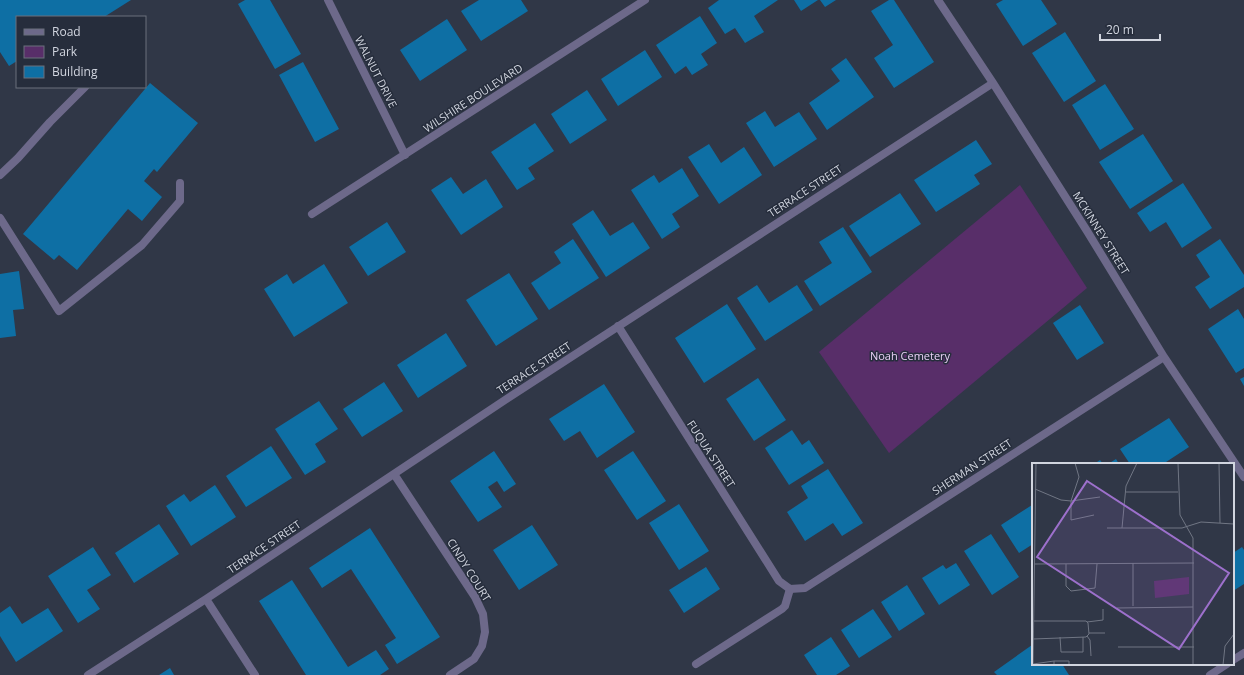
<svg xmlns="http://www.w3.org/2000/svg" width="1244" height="675" font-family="'Open Sans',sans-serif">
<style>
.green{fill:#582e69}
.building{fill:#0e6fa4}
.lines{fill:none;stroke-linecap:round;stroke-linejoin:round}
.service{stroke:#6d698a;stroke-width:8}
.minor{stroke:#6d698a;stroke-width:8}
.labels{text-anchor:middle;stroke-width:3;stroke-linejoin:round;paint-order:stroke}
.street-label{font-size:11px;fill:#d1d5df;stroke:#262d3c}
.park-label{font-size:11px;fill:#ead0f6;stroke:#262d3c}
.inset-road{fill:none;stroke:#707684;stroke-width:1}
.view{fill:#9d70cc;fill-opacity:0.15;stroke:#9d70cc;stroke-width:2}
.inset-edge{fill:none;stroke:#d1d5df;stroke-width:2}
</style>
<rect width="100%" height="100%" fill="#303747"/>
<!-- green -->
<path class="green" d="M1020 185 1087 288 889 453 819 352Z"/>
<!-- building -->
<path class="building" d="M0 0H131L104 17H17V61L9 66 0 52Z
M245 0H270L301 54 275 69 238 4Z
M479 0H521L528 11 481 41 461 11Z
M719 0H778L754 16 764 32 745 43 735 28 725 34 708 8Z
M794 0H818L801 11Z
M820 0H836L825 7Z
M889 0H894L934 62 894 88 874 58 893 45 871 11Z
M1003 0H1041L1057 24 1023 46 996 4Z
M700 16 717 43 701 54 708 65 692 75 686 66 675 74 656 45Z
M447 19 467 50 420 81 400 50Z
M1065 32 1096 81 1064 102 1032 53Z
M645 50 662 77 618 106 601 79Z
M846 58 874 97 827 130 809 103 840 81 831 69Z
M303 62 339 129 315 142 279 75Z
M150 83 198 123 157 172 154 169 144 181 162 197 142 221 128 209 77 270 59 255 54 260 23 234Z
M1105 84 1134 129 1100 150 1072 105Z
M587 90 607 120 570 144 551 114Z
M765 111 775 127 799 112 817 139 774 167 746 123Z
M535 123 554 151 528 168 535 179 517 190 491 152Z
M1143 134 1173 181 1130 209 1099 162Z
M976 140 992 164 974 175 980 184 936 212 914 180Z
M709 144 721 163 744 147 762 175 719 204 688 157Z
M682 168 699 196 672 214 680 227 662 239 631 190 654 175 659 183Z
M451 177 463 194 486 179 503 207 461 235 431 190Z
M1183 183 1212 228 1182 248 1166 222 1150 232 1137 213Z
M900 193 921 224 870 257 849 226Z
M593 210 610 236 633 222 650 248 606 277 572 224Z
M387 222 406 252 368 276 349 247Z
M843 227 872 272 820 306 804 281 832 263 819 242Z
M573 239 599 278 549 310 531 283 561 263 554 252Z
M1220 239 1244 275V287L1210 309 1195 287 1210 277 1196 255Z
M324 264 348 303 294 337 264 289 287 274 293 284Z
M19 271 24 309 13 310 16 336 0 338V274Z
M509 273 538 319 496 346 466 300Z
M757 285 769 303 797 285 813 310 765 341 737 298Z
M727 304 756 349 704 383 675 338Z
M1080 305 1104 343 1077 360 1053 323Z
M1238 309 1244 319V368L1236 373 1208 329Z
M446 333 467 366 418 398 397 365Z
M1244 377V386L1240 379Z
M758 378 786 420 754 441 726 399Z
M384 382 403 411 362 437 343 409Z
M604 384 635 432 597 458 580 431 564 441 549 419Z
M319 401 338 429 315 444 326 462 305 475 275 429Z
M1169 418 1189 447 1163 464H1130L1120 449Z
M792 430 802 445 809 440 824 463 789 485 765 448Z
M271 446 292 478 246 507 226 476Z
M494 451 516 484 504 492 497 481 488 487 502 507 478 522 450 481Z
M633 451 666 501 637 520 604 470Z
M1116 459 1119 464H1108Z
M1100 460 1103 464H1094Z
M828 469 863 523 842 536 833 523 805 541 787 512 808 498 801 486Z
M215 485 236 517 191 546 166 506 184 494 190 502Z
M679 504 709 551 679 570 649 523Z
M1032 505 1033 507V544L1019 553 1001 525Z
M159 524 179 554 134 583 115 553Z
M532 525 558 565 519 590 493 550Z
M370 528 440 637 397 664 385 645 396 638 351 569 322 588 309 568Z
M991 534 1019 577 992 595 964 551Z
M93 547 111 575 87 590 100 609 78 623 48 576Z
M1242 547 1244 550V584L1233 591V553Z
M956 563 970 585 939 605 922 578 943 565 946 569Z
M706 567 720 589 684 613 669 590Z
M292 580 348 667 376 650 389 669 380 675H306L259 601Z
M907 585 925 614 899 631 881 602Z
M10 606 22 624 48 608 63 631 16 662 0 636V613Z
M873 609 892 637 859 658 841 630Z
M831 637 850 666 836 675H817L804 655Z
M1032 645 1033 664H1062L1069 675H997L994 672Z
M170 668 174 675H159Z"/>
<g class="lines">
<!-- service -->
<path class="service" d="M0 175 18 158 50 122 85 87
M0 218 59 311 142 245 180 201V183
M696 664 782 609 785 606 790 589"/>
<!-- minor -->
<path class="minor" d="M328 0 405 155
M938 0 993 83 1087 231 1164 357 1244 477
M312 214 645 0
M618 326 779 581 790 589 805 588 1164 357
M394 474 475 597 483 614 485 632 482 646 474 659 450 675
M206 599 255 675
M1233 660 1244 653
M88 675 206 599 505 400 993 83
M1210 675 1227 664"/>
</g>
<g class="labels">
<!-- street labels -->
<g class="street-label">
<text transform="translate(376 72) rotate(63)" y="4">WALNUT DRIVE</text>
<text transform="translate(473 98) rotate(-33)" y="4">WILSHIRE BOULEVARD</text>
<text transform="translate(805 191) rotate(-33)" y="4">TERRACE STREET</text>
<text transform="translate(1101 233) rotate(58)" y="4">MCKINNEY STREET</text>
<text transform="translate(534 368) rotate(-33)" y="4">TERRACE STREET</text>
<text transform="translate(711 454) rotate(57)" y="4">FUQUA STREET</text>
<text transform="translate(972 467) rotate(-33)" y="4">SHERMAN STREET</text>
<text transform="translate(264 547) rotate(-34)" y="4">TERRACE STREET</text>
<text transform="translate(469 570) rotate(58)" y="4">CINDY COURT</text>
</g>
<!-- park labels -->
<g class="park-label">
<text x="910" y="360">Noah Cemetery</text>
</g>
</g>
<!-- overview -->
<g transform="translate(1032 463)">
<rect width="202" height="202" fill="#303747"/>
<path d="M157 114V131L123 135 122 118Z" fill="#582e69"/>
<path class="inset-road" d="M146 0 148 52 161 75V202M187 0 188 60M3 26 29 37 39 38 47 14 43 0M94 29H146M62 52 39 57V38L68 34M75 65H150L169 59 202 61M90 65 94 23 105 0M101 100V143M2 101 162 100M34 101V123L39 128 63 125 65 101M85 145 161 144M55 159 71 157V146M57 170H73M55 173 58 177 59 193M28 174 29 189H51V174M1 176 54 174 57 171 56 160 54 158H2M86 184H162M1 201 22 198M1 202 4 0M22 202V198H37V202M191 202 193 183 202 171"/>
<path class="view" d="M55 18 197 110 147 186 5 94Z"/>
<rect width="202" height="202" class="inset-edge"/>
</g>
<!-- legend -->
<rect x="16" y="16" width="130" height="72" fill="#262d3c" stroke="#6a707d"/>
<rect x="24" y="29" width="20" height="6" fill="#6d698a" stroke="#6a707d"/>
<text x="52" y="36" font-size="12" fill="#d1d5df">Road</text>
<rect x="24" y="46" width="20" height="12" fill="#582e69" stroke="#6a707d"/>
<text x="52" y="56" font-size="12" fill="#d1d5df">Park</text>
<rect x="24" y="66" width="20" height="12" fill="#0e6fa4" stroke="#6a707d"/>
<text x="52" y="76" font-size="12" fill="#d1d5df">Building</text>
<!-- scale -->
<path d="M1100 34v6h60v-6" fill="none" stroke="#d1d5df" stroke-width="2"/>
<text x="1106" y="34" font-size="12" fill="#d1d5df" stroke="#262d3c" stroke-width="3" paint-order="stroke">20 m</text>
</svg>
